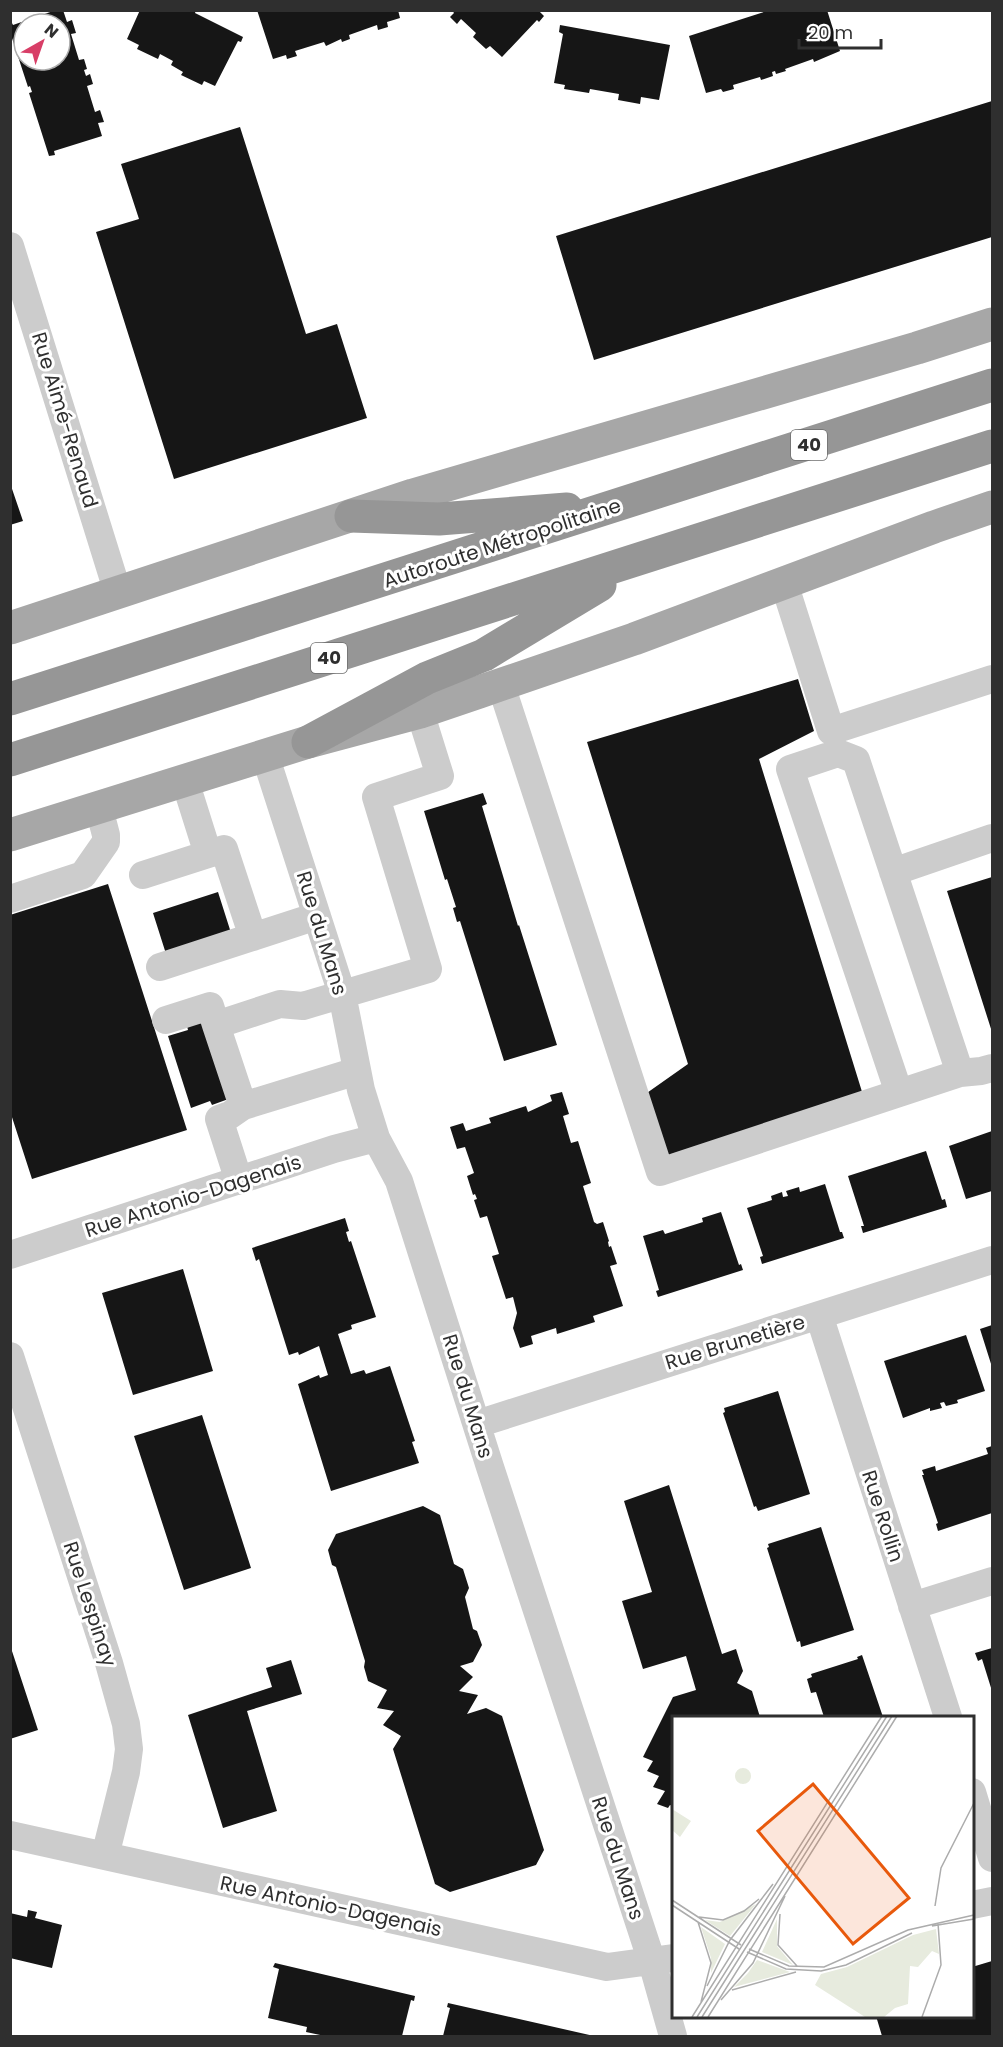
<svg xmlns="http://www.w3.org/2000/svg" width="1003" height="2047" font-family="Poppins,sans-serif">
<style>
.building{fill:#161616;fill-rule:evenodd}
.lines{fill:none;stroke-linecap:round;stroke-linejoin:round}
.minor{stroke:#ccc;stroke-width:28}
.major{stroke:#a7a7a7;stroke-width:33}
.highway{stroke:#969696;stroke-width:33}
.labels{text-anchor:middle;stroke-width:6;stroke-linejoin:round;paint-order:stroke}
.shield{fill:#fff;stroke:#6d6d6d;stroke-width:1.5}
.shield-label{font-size:18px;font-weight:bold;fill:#2f2f2f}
.street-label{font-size:20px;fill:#2f2f2f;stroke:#fff}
.inset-road{fill:none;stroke:#acacac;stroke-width:1.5}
.view{fill:#e8590c;fill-opacity:0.15;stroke:#e8590c;stroke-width:3}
.inset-edge{fill:none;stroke:#2f2f2f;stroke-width:3}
</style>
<rect width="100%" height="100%" fill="#fff"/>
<!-- building -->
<path class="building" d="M56 10H63L67 22 72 20 76 33 71 34 79 60 84 59 87 69 84 70 86 76 90 74 93 84 87 86 95 112 100 110 104 122 98 123 102 136 54 151 55 155 49 156 29 93 32 92 30 86 28 87 10 32V19L13 25ZM24 24H60V60H24Z
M140 10H196L195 13 243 37 241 42 238 41 215 86 204 81 202 85 181 75 183 72 171 65 173 61 160 54 158 59 137 49 139 45 127 39Z
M257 10H398L400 18 387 22 388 27 378 30 377 25 349 35 350 39 342 42 341 39 326 46 324 42 295 51 297 56 287 59 286 55 273 59Z
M452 10H538L544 16 539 22 537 20 502 57 490 46 486 49 473 37 476 33 461 19 457 24 450 17 454 13Z
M770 10H827L840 51 814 62 813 59 785 69 786 71 776 74 775 71 772 72 773 76 761 80 760 77 733 85 734 89 723 92 721 89 706 93 689 36Z
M560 25 670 45 659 100 641 97 640 104 618 100 619 94 590 89 589 93 564 89 565 85 554 83 563 34 559 32Z
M992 101V237L594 360 556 236Z
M240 127 306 334 337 324 367 418 174 479 96 232 139 219 121 164Z
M10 483 23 521 10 525Z
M798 679 814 731 759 759 863 1095 667 1159 644 1095 688 1064 587 742Z
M483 793 487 804 482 806 518 926 519 925 557 1045 504 1061 460 921 457 922 453 908 456 907 447 879 445 880 424 811Z
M992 877V1032L947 891Z
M108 884 187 1130 32 1179 10 1111V915Z
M218 892 232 936 167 957 153 913Z
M208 1019 234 1097 212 1105 210 1101 191 1108 168 1036 188 1030 187 1026Z
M562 1092 569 1114 563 1116 571 1143 578 1141 591 1183 583 1186 594 1222 597 1224 603 1222 609 1241 608 1242 609 1247 611 1246 617 1264 610 1266 623 1306 593 1316 595 1322 557 1334 556 1328 531 1336 533 1344 520 1348 513 1328 517 1313 513 1297 506 1299 492 1256 499 1254 487 1216 480 1218 474 1200 477 1199 475 1194 473 1195 467 1176 474 1173 465 1147 457 1149 450 1127 463 1123 466 1131 491 1123 489 1118 526 1106 528 1112 552 1101 550 1095Z
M992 1131V1191L966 1199 949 1146Z
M926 1151 942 1200 945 1199 947 1207 863 1233 861 1226H864L848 1176Z
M825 1184 840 1232H842L844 1238 762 1264 760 1257 763 1256 747 1208 772 1200 771 1196 782 1192 783 1197 788 1196 786 1191 799 1187 800 1192Z
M721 1212 739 1265 741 1264 743 1270 658 1297 656 1291 659 1290 643 1236 663 1230 665 1234 703 1222 702 1218Z
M345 1218 349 1231 346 1232 349 1242 351 1241 376 1317 351 1325 352 1329 338 1334 351 1374 364 1370 366 1374 390 1366 415 1441 412 1442 419 1463 331 1491 298 1384 319 1375 320 1378 328 1375 319 1346 299 1355 298 1352 289 1355 259 1259 256 1261 252 1248Z
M183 1269 213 1371 133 1395 102 1293Z
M992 1325V1367L980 1329Z
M966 1335 985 1391 957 1400 958 1403 946 1406 944 1402 940 1403 942 1408 930 1411V1408L903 1418 884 1361Z
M778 1391 810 1494 758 1511 756 1506 754 1507 723 1413 725 1412 724 1408Z
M202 1415 251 1568 184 1590 134 1436Z
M992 1446V1513L938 1531 936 1524 938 1523 922 1475H924L922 1470 935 1466 936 1471 988 1454 986 1448Z
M669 1485 722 1654 736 1649 743 1671 737 1683 752 1691 760 1717H673V1806L670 1805 668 1808 657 1804 665 1791 653 1787 659 1776 647 1771 653 1761 643 1757 673 1697 696 1690 686 1656 643 1669 622 1601 652 1592 624 1501Z
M423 1506 440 1515 454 1564 463 1569 469 1588 465 1597 473 1629 477 1631 482 1645 473 1662 460 1666 473 1677 459 1691 478 1695 467 1714 486 1708 502 1716 544 1850 536 1865 450 1892 435 1884 393 1749 401 1736 383 1725 394 1711 377 1708 387 1690 368 1681 364 1667 365 1661 336 1567 332 1565 328 1550 336 1534Z
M821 1527 854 1630 801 1647 800 1641 797 1642 767 1548 769 1547 768 1544Z
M10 1645 38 1730 10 1739Z
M992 1648V1691L982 1659 978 1661 975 1653Z
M862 1655 883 1717H824L816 1692 811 1693 807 1679 812 1677 811 1674 858 1659 857 1657Z
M291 1660 302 1694 247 1711 277 1811 223 1828 188 1715 272 1687 266 1668Z
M28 1910 37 1912 35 1918 62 1925 52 1968 10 1958V1913L27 1917Z
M992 1961V2036H882L876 2016H972V1967Z
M275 1963 415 1996 414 2001 411 2000 402 2036H325L306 2032 307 2027 268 2018 279 1969 273 1967Z
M448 2003 594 2036H443L450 2008 447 2007Z"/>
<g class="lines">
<!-- minor -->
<path class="minor" d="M10 246 118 593
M784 583 831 731 992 679
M501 685 660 1172 960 1073 981 1071 992 1068
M265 755 342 994 361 1090 376 1138 399 1181 490 1467 652 1962 673 2036
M185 781 208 854
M893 872 992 838
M143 875 224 849 253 937
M10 899 83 875 106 842V835L99 808
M160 967 317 916
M166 1020 210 1006 216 1025
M899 1093 790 769 838 753 856 760 960 1073
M243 1106 216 1025 280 1004 303 1006 428 969 376 797 440 776 420 712
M239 1181 219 1119 230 1115 243 1106 357 1071
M10 1255 334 1149 376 1138
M819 1315 948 1717
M10 1356 109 1663 126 1724 129 1749 126 1772 105 1856
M477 1424 992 1260
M912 1606 992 1581
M972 1792 992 1858
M10 1835 607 1967 673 1958
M972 1905 992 1901"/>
<!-- major -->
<path class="major" d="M10 628 413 495 917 348 992 324
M10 835 308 742 420 712 479 692 634 639 934 527 992 507"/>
<!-- highway -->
<path class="highway" d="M351 516 439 519 567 509
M10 699 992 385
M308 742 427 678 484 655 600 585
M10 760 992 446"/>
</g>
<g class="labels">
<!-- shield labels -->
<g class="shield">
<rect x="791" y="430" width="36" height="30" rx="4.5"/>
<rect x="311" y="643" width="36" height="30" rx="4.5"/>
</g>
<g class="shield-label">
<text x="809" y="451">40</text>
<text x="329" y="664">40</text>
</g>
<!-- street labels -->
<g class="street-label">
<text transform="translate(65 420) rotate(73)" y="7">Rue Aimé-Renaud</text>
<text transform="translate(502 543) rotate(-18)" y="7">Autoroute Métropolitaine</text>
<text transform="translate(322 933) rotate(73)" y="7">Rue du Mans</text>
<text transform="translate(193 1196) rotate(-18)" y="7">Rue Antonio-Dagenais</text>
<text transform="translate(735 1342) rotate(-17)" y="7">Rue Brunetière</text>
<text transform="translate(468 1396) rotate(73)" y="7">Rue du Mans</text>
<text transform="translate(883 1516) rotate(72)" y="7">Rue Rollin</text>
<text transform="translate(90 1604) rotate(72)" y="7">Rue Lespinay</text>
<text transform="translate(618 1858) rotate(72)" y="7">Rue du Mans</text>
<text transform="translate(331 1906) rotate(12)" y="7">Rue Antonio-Dagenais</text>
</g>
</g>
<!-- overview -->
<g transform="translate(672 1716)">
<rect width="302" height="302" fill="#fff"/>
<path d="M63 60a8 8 0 1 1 16 0a8 8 0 1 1-16 0ZM0 93 19 105 8 121 0 114ZM84 188 58 220 33 204 48 206ZM105 203V230L121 249 90 236ZM29 211 53 228 39 257V242ZM264 213 267 238 260 235 246 251 238 250 236 288 223 292 212 301H193L143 269 149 258 175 251 241 219ZM85 244 118 256 62 271 76 257Z" fill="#e7ebde"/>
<path class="inset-road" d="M0 184 69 229M0 189 67 233M263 190 269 152 302 87M108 198 106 229 125 250M27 201 51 204 72 195 87 183M26 206 39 247 29 286M260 210 302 203M77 233 117 250 152 251 236 214 302 199M75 236 114 253 149 255 174 249 240 217M35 270 58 224 101 168M60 274 124 256M49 284 81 247 113 180M20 301 210 0M25 301 215 0M30 301 220 0M36 301 225 0M250 301 269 249 266 207"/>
<path class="view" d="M141 68 237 182 181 228 86 115Z"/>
<rect width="302" height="302" class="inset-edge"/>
</g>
<!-- border -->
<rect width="1003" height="2047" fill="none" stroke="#2f2f2f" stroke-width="24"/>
<!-- north arrow -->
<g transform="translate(42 42) rotate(40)"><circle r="28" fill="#ffffff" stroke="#acacac" stroke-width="1.5"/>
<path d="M0-4.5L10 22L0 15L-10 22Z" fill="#d83e67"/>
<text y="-9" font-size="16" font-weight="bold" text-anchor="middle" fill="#2f2f2f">N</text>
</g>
<!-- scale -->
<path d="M799 39v9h82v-9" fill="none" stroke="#2f2f2f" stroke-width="3"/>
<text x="808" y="39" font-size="18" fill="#2f2f2f" stroke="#ffffff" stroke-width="4.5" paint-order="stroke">20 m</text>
</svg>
